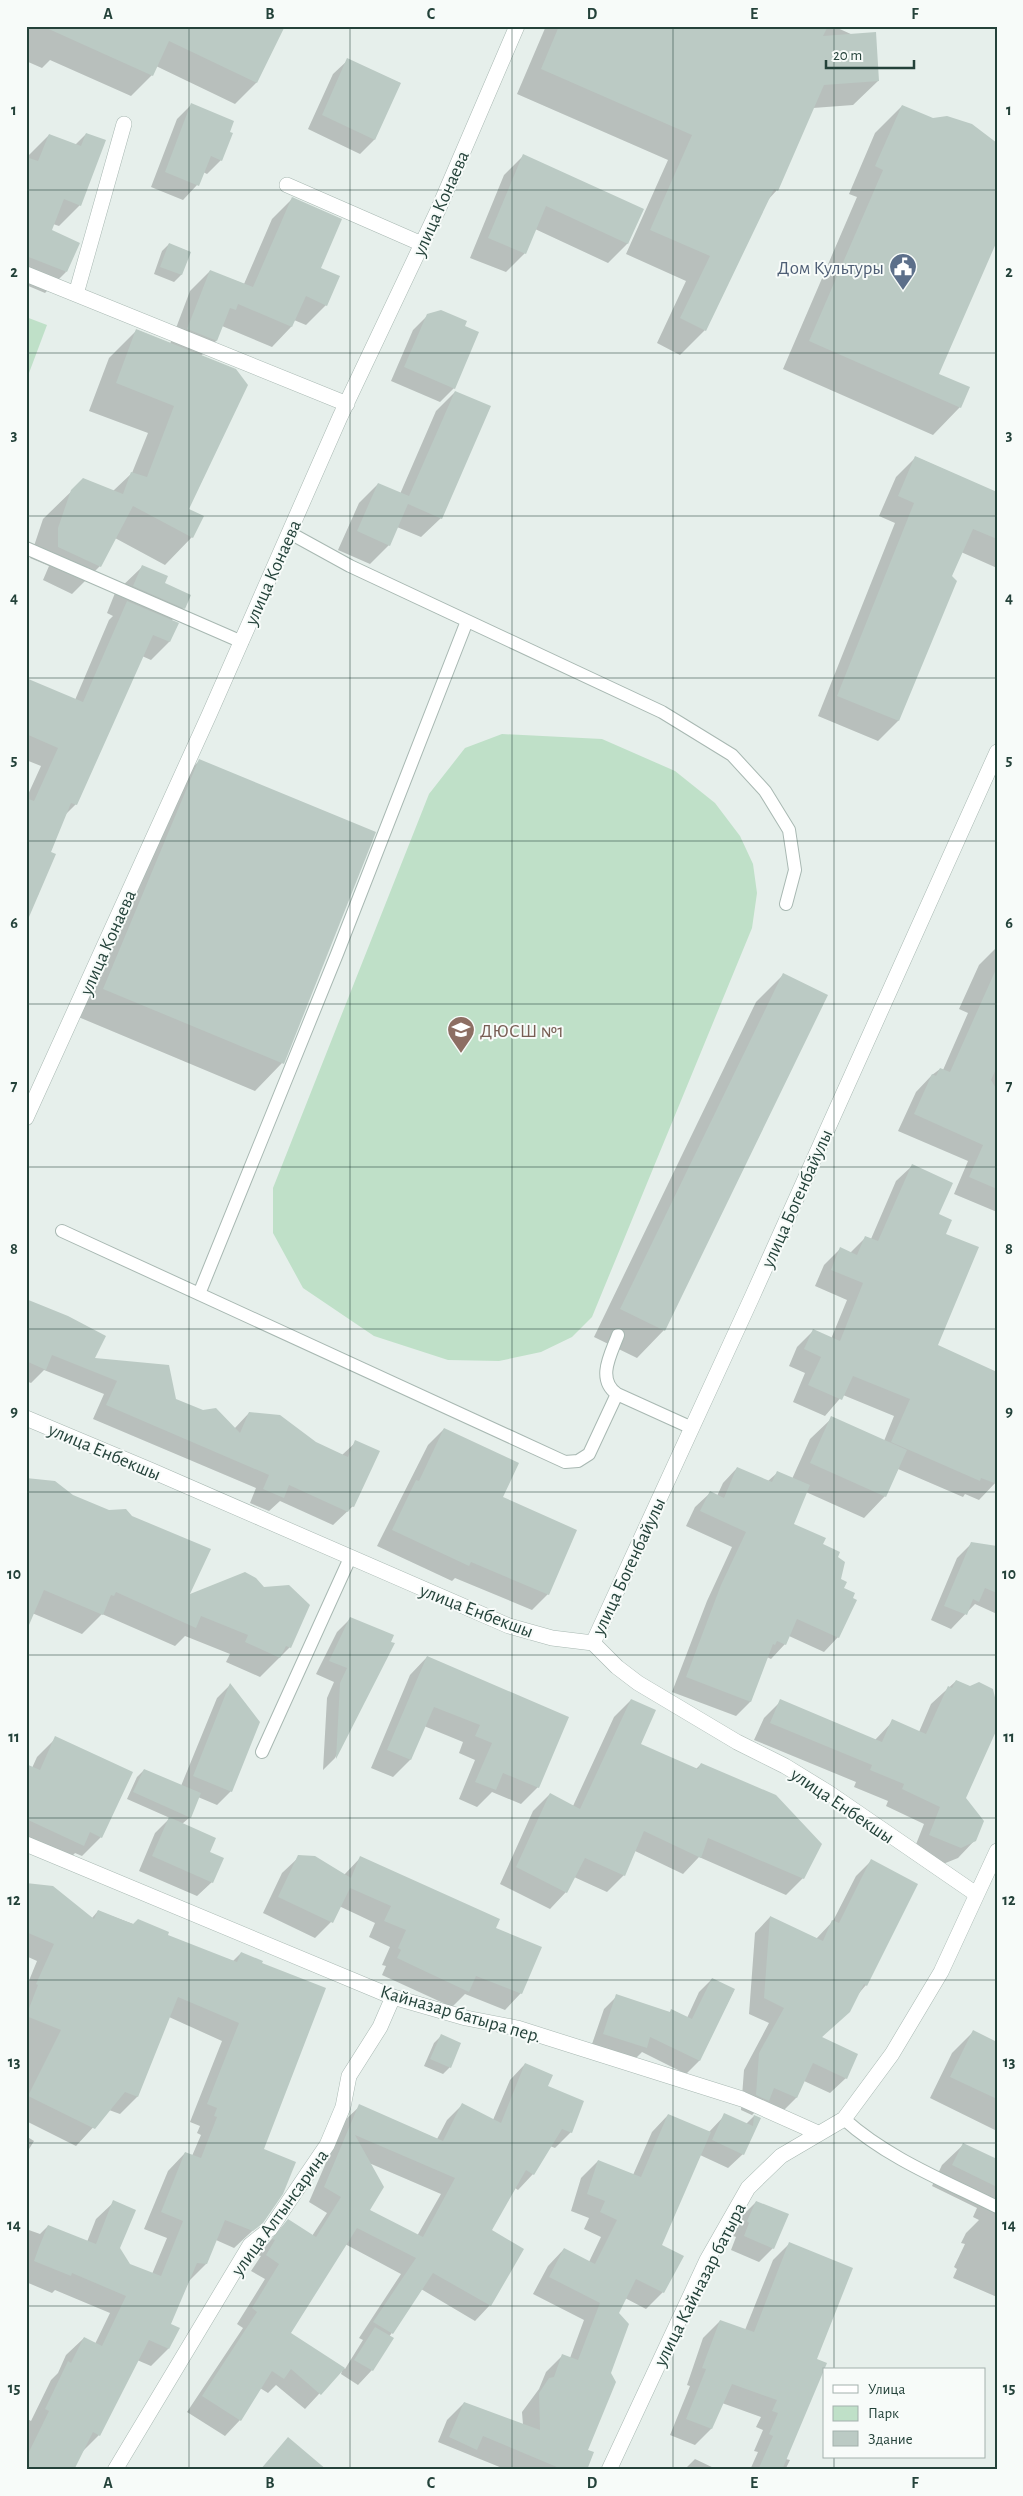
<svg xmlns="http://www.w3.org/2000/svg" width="1023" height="2496" font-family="'Alegreya Sans',sans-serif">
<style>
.green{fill:#bfe0c8}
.shadow{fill:#0003;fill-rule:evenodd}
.building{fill:#bbcac4;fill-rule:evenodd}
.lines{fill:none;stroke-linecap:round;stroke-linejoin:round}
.service-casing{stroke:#a8b8b2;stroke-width:14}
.minor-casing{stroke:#a8b8b2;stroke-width:16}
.service{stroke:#fff;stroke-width:12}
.minor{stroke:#fff;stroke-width:15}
.grid{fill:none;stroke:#24423a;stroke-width:1;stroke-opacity:0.55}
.labels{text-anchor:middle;stroke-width:4;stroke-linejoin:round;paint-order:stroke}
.street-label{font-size:19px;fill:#24423a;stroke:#f7fbf9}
.service-label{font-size:19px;fill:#4e5e75;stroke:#f7fbf9;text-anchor:end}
.education-label{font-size:19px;fill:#785e54;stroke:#f7fbf9;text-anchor:start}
.neatline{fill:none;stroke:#24423a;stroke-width:2}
.grid-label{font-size:16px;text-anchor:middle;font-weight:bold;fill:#24423a}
</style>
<rect width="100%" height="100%" fill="#e6efeb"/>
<!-- green -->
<path class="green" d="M26 317 47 325 26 381Z
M502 734 602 739 675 771 715 803 740 836 753 864 757 893 752 928 592 1317 572 1337 541 1352 499 1361 448 1360 374 1336 303 1288 273 1233V1188L429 794 465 748Z"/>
<!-- shadow -->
<path class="shadow" d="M26 26H283L256 83 235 104 156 66 152 75 131 96 50 60 42 68 26 61Z
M546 26H833L853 35 878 81 853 105 813 108 777 190 767 201 705 330 680 355 657 343 686 281 626 254 668 160 517 94Z
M348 60 400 83 374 140 360 154 308 129 333 74Z
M191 105 221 160 207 174 203 172 197 185 183 200 151 187 177 119Z
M902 106 933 119 937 375 960 407 933 435 783 369 857 197 849 194 875 133Z
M86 134 80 205 59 226 53 224 50 231 66 272 45 293 26 285V158L49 135 75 145Z
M523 156 642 210 627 244 608 263 535 229 525 253 506 272 470 258 504 175Z
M292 199 319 268 326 305 306 325 294 320 291 327 272 347 222 326 216 341 201 356 188 510 192 537 165 565 115 538 100 566 72 594 43 580 49 566 30 558 43 519 83 480 113 491 132 473 148 433 89 411 109 358 137 330 170 344 190 291 210 271 244 284 272 219Z
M169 244 190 252 181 275 174 282 154 274 162 251Z
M428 315 463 326 454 388 440 402 391 381 413 330Z
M455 392 441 518 421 537 397 527 389 545 370 564 338 550 359 503 378 484 400 494 436 411Z
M916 457 997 493V568L961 552 951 577 955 582 898 721 878 741 818 716 895 523 879 516 896 477Z
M143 566 163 584 184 608 171 621 177 624 169 642 151 660 142 656 76 804 65 815 50 853 38 895 26 799 41 766 26 760V679L75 700 109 620 113 616 107 613 115 593Z
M199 761 282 1063 255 1091 76 1016 172 788Z
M996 948H997V1212L954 1194 968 1161 898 1131 916 1092 932 1075 940 1069 943 1070 968 1013 959 1009 979 965Z
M783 975 664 1330 637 1358 594 1337 756 1002Z
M913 1165 945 1235 936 1346 997 1481 979 1500 965 1494 963 1497 898 1469 885 1496 864 1518 806 1492 792 1525 836 1557 842 1588 838 1637 824 1652 789 1636 785 1644 771 1659 767 1657 750 1702 736 1716 672 1692 707 1601 732 1547 686 1526 695 1507 710 1493 717 1496 723 1483 737 1468 768 1481 777 1473 792 1479 810 1439 832 1418 884 1441 894 1416 843 1395 825 1416 793 1402 805 1373 789 1366 797 1347 813 1331 831 1339 847 1300 815 1286 824 1265 840 1249 850 1253 866 1237 871 1239 896 1181Z
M26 1302 93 1360 234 1429 249 1413 342 1455 356 1442 353 1506 333 1525 280 1501 269 1511 250 1503 256 1488 93 1419 104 1394 44 1370 31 1383 26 1381Z
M444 1429 501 1497 548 1594 532 1610 455 1578 452 1581 377 1546 428 1445Z
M26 1477 188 1597 290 1647 260 1677 226 1662 230 1654 185 1636 175 1646 102 1614 82 1634 32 1613 26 1618Z
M971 1544 997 1547V1614L975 1604 951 1629 931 1620 957 1558Z
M351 1618 393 1644 335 1758 323 1770 327 1698 334 1682 316 1674 337 1632Z
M427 1657 538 1787 521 1804 492 1792 477 1807 459 1799 475 1760 459 1753 463 1742 424 1726 410 1760 393 1777 371 1768 410 1675Z
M956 1681 964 1798 975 1840 958 1858 943 1864 913 1852 924 1824 886 1806 888 1801 854 1787 856 1782 754 1740 764 1718 781 1701 875 1740 893 1721 919 1732 931 1704Z
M230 1685 231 1791 217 1805 198 1797 190 1817 182 1824 208 1853 212 1882 197 1896 139 1871 155 1833 170 1818 127 1799 137 1777 144 1770 181 1786 217 1698Z
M631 1700 639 1745 695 1770 701 1764 803 1878 786 1895 699 1857 683 1874 635 1851 624 1875 607 1892 574 1877 566 1892 550 1909 500 1884 533 1811 550 1794 573 1806 614 1717Z
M56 1738 101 1837 82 1856 75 1853 65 1864 26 1846V1766L32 1768 37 1757Z
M299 1857 344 1875 361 1857 494 1929 521 1993 505 2010 465 1994 452 2007 382 1975 386 1966 382 1965 390 1947 369 1937 375 1923 339 1906 331 1922 315 1938 263 1913 282 1873Z
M871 1861 866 1985 821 2038 846 2078 830 2093 804 2081 796 2098 781 2113 763 2105 752 2115 759 2118 743 2154 728 2168 700 2155 661 2245 663 2292 646 2309 625 2298 617 2313 610 2373 586 2450 585 2470H507L438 2442 447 2420 464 2403 523 2425 522 2412 539 2389 546 2372 563 2355 570 2358 584 2320 533 2294 548 2266 564 2249 589 2262 601 2237 584 2229 589 2218 571 2211 581 2178 598 2161 633 2175 652 2132 668 2115 709 2132 725 2115 746 2124 754 2116 741 2110 744 2070 769 2023 749 2014 755 1933 770 1917 816 1939 833 1921 856 1876Z
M26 1883 92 1918 98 1911 233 1961 241 1953 262 2149V2222L234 2248 216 2240 206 2264 189 2281 169 2324 168 2349 151 2366 137 2360 99 2435 81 2453 26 2470V2418L31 2421 51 2380 58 2373 66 2355 84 2338 95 2344 110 2313 55 2290 52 2293 26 2282V2229L40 2234 48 2226 87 2242 96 2219 114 2202 118 2248 130 2265 152 2274 167 2238 144 2229 168 2171 185 2153 192 2156 201 2135 197 2133 200 2126 190 2122 222 2041 169 2017 137 2097 120 2114 109 2110 76 2146 26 2121V1988L37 1961 26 1956Z
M712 1979 734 1990 699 2061 686 2074 642 2052 633 2061 591 2047 604 2009 617 1996 669 2013 672 2010 687 2018 699 1992Z
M973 2032 996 2043 997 2041V2131L930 2098 952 2053Z
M441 2036 450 2067 443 2074 424 2066 434 2043Z
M525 2064 547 2087 571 2132 555 2148 550 2146 533 2174 518 2190 515 2188 490 2231V2305L475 2321 421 2289 389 2337 372 2370 358 2385 341 2374 343 2368 305 2409 276 2385 268 2393 260 2388 240 2420 225 2436 187 2412 243 2328 237 2324 265 2279 251 2271 261 2256 258 2255 288 2220 312 2236 327 2213 309 2202 344 2121 360 2106 437 2139 447 2120 462 2105 493 2120 510 2080ZM369 2163 441 2194 417 2236 369 2210ZM345 2244 401 2274 359 2338 363 2340 345 2369 289 2334Z
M26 2136 34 2141 26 2154Z
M963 2145 997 2161V2297L953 2278 957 2269 954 2267 965 2244 961 2243 966 2233 979 2220 973 2217 977 2208 932 2186 942 2165Z
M756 2202 773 2248 759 2262 731 2250 736 2237 733 2236 742 2216Z
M789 2244 816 2360 786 2459 790 2460 785 2470H750L758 2452 754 2451 763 2430 756 2427 761 2417 722 2403 711 2429 695 2445 670 2435 690 2386 687 2385 703 2338 720 2321 745 2330 773 2260Z
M695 2459 718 2470H684Z"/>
<!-- building -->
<path class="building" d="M42 26H285L257 83 169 41 153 76Z
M559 26H828L823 36 876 32 879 81 824 85 778 191 774 189 706 331 680 318 710 256 650 230 692 135 541 69Z
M347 58 401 83 375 140 322 115Z
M191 103 234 121 230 132 233 133 222 161 211 156 199 186 165 172Z
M902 105 933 118 947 116 972 124 997 143V241L939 374 970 387 961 408 809 341 883 170 875 166Z
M86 133 106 140 81 206 64 199 52 230 80 243 67 272 26 256V157L38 161 49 134 81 146Z
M523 154 644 209 628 244 546 206 526 254 488 238Z
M292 197 342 219 321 268 340 276 327 306 306 296 292 327 238 304 236 310 230 308 217 341 187 329 210 270 253 287Z
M169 243 191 252 182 275 160 267Z
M441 310 467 321 465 326 479 332 455 389 404 367 427 314Z
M136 329 236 369 248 385 189 509 204 516 193 538 133 506 101 567 58 547V528L71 490 83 478 123 494 131 472 147 477 174 406 116 383Z
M455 391 491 406 442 519 408 504 390 546 357 531 378 483 409 496Z
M915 456 997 492V539L973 529 952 576 957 581 899 721 837 696 914 503 898 496Z
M142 565 168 576 165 583 191 595 185 609 133 586Z
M127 601 179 623 170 642 153 635 77 805 71 803 51 852 56 854 26 924V798L34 801 58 748 26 734V678L83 702Z
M199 759 376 832 284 1064 103 989Z
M997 967V1067L991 1080 997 1090V1189L969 1177 983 1145 914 1114 932 1074 936 1076 940 1068 950 1072Z
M783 973 828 995 665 1331 620 1309Z
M912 1164 953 1183 939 1214 952 1220 946 1234 979 1247 938 1345 997 1372V1484L981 1478 980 1481 891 1442 910 1399 853 1376 842 1400 808 1385 821 1357 804 1349 813 1329 840 1341 863 1283 831 1270 840 1247 857 1255 865 1236 878 1241Z
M26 1299 68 1316 106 1336 95 1358 169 1365 176 1399 203 1410 216 1408 240 1433 249 1412 280 1415 316 1442 348 1457 355 1440 380 1451 354 1507 351 1506 348 1512 289 1485 284 1498 263 1489 269 1475 106 1405 117 1381 52 1355 46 1370 26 1361Z
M831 1416 907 1450 886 1497 810 1463Z
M444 1428 519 1463 503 1497 577 1530 549 1595 471 1562 469 1566 392 1530 416 1480 419 1481Z
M737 1467 772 1482 777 1471 810 1485 794 1524 826 1538 823 1544 840 1552 838 1557 845 1562 841 1579 847 1582 844 1588 855 1593 853 1598 857 1600 839 1638 797 1619 786 1645 777 1641 775 1645 773 1644 751 1702 686 1677 721 1585 746 1532 700 1511 710 1491 724 1498Z
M26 1478 55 1481 73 1495 109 1510 126 1509 132 1516 211 1549 190 1594 245 1572 256 1578 264 1587 289 1585 310 1605 291 1648 286 1646 280 1658 245 1642 248 1635 201 1616 196 1628 116 1592 114 1596 111 1595 103 1615 44 1590 26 1632Z
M971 1542 997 1546V1593L985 1588 979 1602 973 1599 967 1615 944 1606Z
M350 1617 394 1635 391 1642 395 1643 336 1759 340 1683 347 1668 329 1661Z
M427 1656 569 1717 539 1788 503 1773 496 1790 475 1782 492 1743 475 1736 480 1725 434 1707 411 1760 387 1750Z
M956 1680 970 1686 979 1682 993 1689 997 1706V1729L966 1798 984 1821 976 1841 961 1848 929 1835 940 1807 902 1789 904 1784 870 1770 872 1765 770 1723 780 1699 882 1742 892 1719 926 1734 948 1686 952 1688Z
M230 1683 260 1722 232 1792 193 1776Z
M631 1699 656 1710 641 1744 698 1769 701 1763 776 1795 822 1844 804 1879 708 1838 701 1858 644 1831 625 1876 585 1858 567 1893 516 1867 550 1793 580 1809Z
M55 1736 133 1772 102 1838 90 1832 84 1846 26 1819V1764L40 1770Z
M144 1769 201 1793 191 1818 133 1792Z
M169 1817 216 1838 210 1852 224 1858 213 1883 152 1856Z
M298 1855 315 1856 351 1878 360 1856 500 1919 496 1928 542 1947 522 1994 476 1976 469 1992 397 1958 401 1950 398 1948 406 1930 384 1921 391 1906 350 1888 333 1923 278 1897Z
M871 1859 918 1884 867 1986 864 1984 850 2012 822 2037 858 2054 847 2079 813 2063 797 2098 774 2088 769 2101 756 2095 759 2053 784 2008 764 1998 770 1916 823 1941 832 1920 839 1923Z
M26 1883 53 1886 94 1919 98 1910 133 1924 138 1919 169 1932 168 1935 237 1962 241 1952 263 1961 262 1963 326 1988 264 2149 296 2162 283 2194 263 2223 253 2231 225 2220 207 2264 197 2263 171 2324 180 2328 169 2349 149 2340 100 2436 93 2432 74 2470H26V2458L49 2411 45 2409 68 2361 71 2363 84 2337 102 2346 126 2296 72 2273 71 2276 34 2261 39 2247 48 2225 96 2244 113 2200 136 2210 120 2248 130 2264 161 2276 183 2221 161 2212 185 2152 201 2158 217 2117 214 2116 217 2108 207 2104 239 2023 178 1997 138 2097 125 2092 95 2129 28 2096 61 2030 26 2016 38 1985 36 1984 54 1944 26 1932Z
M712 1978 735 1989 700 2061 650 2037 647 2048 603 2034 616 1994 670 2012 671 2009 692 2019Z
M973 2030 997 2042V2099L950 2077Z
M441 2034 461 2043 451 2068 430 2059Z
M525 2063 553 2075 548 2086 584 2101 572 2133 562 2129 534 2175 526 2170 492 2230 524 2249 491 2306 433 2273 393 2334 373 2322 416 2258 357 2228 291 2333 345 2368 321 2395 291 2369 284 2379 272 2371 241 2421 202 2396 257 2312 252 2308 279 2264 266 2255 275 2240 272 2239 288 2219 316 2237 341 2197 324 2187 359 2104 443 2141 462 2103 501 2123ZM355 2135 455 2178 423 2237 370 2210 384 2187Z
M724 2113 753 2126 754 2115 761 2118 744 2155 712 2140Z
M668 2114 711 2132 662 2245 684 2256 664 2293 636 2279 619 2313 629 2324 611 2373 616 2382 588 2450 594 2452 587 2470H564L483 2436 477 2450 449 2437 464 2402 540 2430 539 2393 549 2378 554 2377 562 2354 578 2360 600 2303 549 2277 564 2248 595 2264 617 2220 600 2212 605 2201 587 2194 598 2160 641 2177Z
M963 2143 997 2159V2187L952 2165Z
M756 2201 789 2214 774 2249 744 2236 749 2223 747 2221Z
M789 2242 853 2268 817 2359 827 2363 782 2470H758L773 2436 769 2434 778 2413 772 2411 777 2400 732 2384 712 2429 686 2419 706 2369 702 2368 720 2320 754 2332Z
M375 2327 394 2338 373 2371 354 2360Z
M288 2437 327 2470H260Z"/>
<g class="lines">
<defs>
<path id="service" d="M290 533 350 566 662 712 732 755 765 791 789 830 795 870 786 904
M26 548 242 642
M62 1231 565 1462 578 1461 589 1454 617 1394 692 1428
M199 1294 337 954 467 621
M617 1394C596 1379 611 1354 618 1335
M262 1752 350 1558
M844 2119C887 2158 945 2181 997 2207"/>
<path id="minor" d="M287 185 422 244
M26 274 347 404
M76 294 124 124
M26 1118 209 715 340 417 438 210 517 26
M26 1418 150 1470 509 1626 552 1638 593 1643 617 1667 638 1683 737 1742 785 1766 829 1793 976 1894
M593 1643 752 1297 997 752
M26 1844 393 1997 466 2018 517 2028 742 2099 818 2133
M115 2470 250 2245 270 2229 327 2145 343 2107 349 2076 380 2027 393 1997
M609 2470 707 2260 748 2188 781 2156 844 2119 892 2054 941 1972 997 1851"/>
</defs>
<!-- service casing -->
<use href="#service" class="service-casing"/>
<!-- minor casing -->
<use href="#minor" class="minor-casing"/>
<!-- service -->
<use href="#service" class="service"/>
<!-- minor -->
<use href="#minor" class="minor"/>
</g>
<!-- grid -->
<path class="grid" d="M189 26V2470M350 26V2470M512 26V2470M673 26V2470M834 26V2370M26 190H997M26 353H997M26 516H997M26 678H997M26 841H997M26 1004H997M26 1167H997M26 1329H997M26 1492H997M26 1655H997M26 1818H997M26 1980H997M26 2143H997M26 2306H997M834 2457V2470"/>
<!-- icons -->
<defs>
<symbol id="civic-pin" viewBox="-11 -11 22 30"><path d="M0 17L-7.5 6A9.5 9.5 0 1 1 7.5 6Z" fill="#5c6f8a" stroke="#f7fbf9"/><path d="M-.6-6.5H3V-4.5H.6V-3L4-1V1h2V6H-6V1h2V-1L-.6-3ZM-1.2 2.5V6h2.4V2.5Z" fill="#fff"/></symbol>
<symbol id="school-pin" viewBox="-11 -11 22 30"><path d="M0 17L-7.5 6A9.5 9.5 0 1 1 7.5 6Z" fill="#8d6e63" stroke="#f7fbf9"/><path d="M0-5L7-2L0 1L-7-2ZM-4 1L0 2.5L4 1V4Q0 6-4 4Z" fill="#fff"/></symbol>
</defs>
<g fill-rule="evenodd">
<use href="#civic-pin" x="887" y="251" width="32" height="43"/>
<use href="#school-pin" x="445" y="1014" width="32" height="43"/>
</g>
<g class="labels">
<!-- street labels -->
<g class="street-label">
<text transform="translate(440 203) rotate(-66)" y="7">улица Конаева</text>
<text transform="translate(272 572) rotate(-66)" y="7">улица Конаева</text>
<text transform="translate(107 942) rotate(-66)" y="7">улица Конаева</text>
<text transform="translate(796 1198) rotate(-66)" y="7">улица Богенбайулы</text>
<text transform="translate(105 1451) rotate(23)" y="7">улица Енбекшы</text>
<text transform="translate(628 1566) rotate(-65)" y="7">улица Богенбайулы</text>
<text transform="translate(477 1610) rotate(21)" y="7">улица Енбекшы</text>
<text transform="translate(843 1805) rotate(34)" y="7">улица Енбекшы</text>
<text transform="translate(461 2013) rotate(16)" y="7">Кайназар батыра пер.</text>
<text transform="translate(279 2212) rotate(-54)" y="7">улица Алтынсарина</text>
<text transform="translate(699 2284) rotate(-63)" y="7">улица Кайназар батыра</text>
</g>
<!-- service labels -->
<g class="service-label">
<text x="884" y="274">Дом Культуры</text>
</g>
<!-- education labels -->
<g class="education-label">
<text x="480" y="1037">ДЮСШ №1</text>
</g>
</g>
<!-- border -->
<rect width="1023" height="2496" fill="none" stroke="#f7fbf9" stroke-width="55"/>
<!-- legend -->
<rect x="823" y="2368" width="162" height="90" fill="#f7fbf9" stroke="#a3b1ad"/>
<rect x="833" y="2385" width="25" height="8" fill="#ffffff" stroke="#a3b1ad"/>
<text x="868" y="2394" font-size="15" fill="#24423a">Улица</text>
<rect x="833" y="2406" width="25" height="15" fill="#bfe0c8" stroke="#a3b1ad"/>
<text x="868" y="2418" font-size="15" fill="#24423a">Парк</text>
<rect x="833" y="2431" width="25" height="15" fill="#bbcac4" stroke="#a3b1ad"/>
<text x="868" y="2444" font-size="15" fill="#24423a">Здание</text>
<!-- scale -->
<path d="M826 60v8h88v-8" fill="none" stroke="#24423a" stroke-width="2.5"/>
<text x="833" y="60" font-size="15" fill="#24423a" stroke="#f7fbf9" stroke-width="4" paint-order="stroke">20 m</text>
<rect x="28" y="28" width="968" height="2440" class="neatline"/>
<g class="grid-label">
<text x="108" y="19">A</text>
<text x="270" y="19">B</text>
<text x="431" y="19">C</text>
<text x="592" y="19">D</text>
<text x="754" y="19">E</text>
<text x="915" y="19">F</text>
<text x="14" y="115">1</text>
<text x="1009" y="115">1</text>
<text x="14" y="277">2</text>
<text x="1009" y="277">2</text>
<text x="14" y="440">3</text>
<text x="1009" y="440">3</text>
<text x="14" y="603">4</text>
<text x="1009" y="603">4</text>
<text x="14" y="765">5</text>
<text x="1009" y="765">5</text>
<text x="14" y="928">6</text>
<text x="1009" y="928">6</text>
<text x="14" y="1091">7</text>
<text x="1009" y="1091">7</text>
<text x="14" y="1254">8</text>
<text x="1009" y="1254">8</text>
<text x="14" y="1416">9</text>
<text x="1009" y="1416">9</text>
<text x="14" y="1579">10</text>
<text x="1009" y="1579">10</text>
<text x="14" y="1742">11</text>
<text x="1009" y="1742">11</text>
<text x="14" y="1905">12</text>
<text x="1009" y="1905">12</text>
<text x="14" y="2067">13</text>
<text x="1009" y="2067">13</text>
<text x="14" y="2230">14</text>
<text x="1009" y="2230">14</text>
<text x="14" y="2393">15</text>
<text x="1009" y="2393">15</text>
<text x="108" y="2488">A</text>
<text x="270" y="2488">B</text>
<text x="431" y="2488">C</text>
<text x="592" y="2488">D</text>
<text x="754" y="2488">E</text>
<text x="915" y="2488">F</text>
</g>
</svg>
